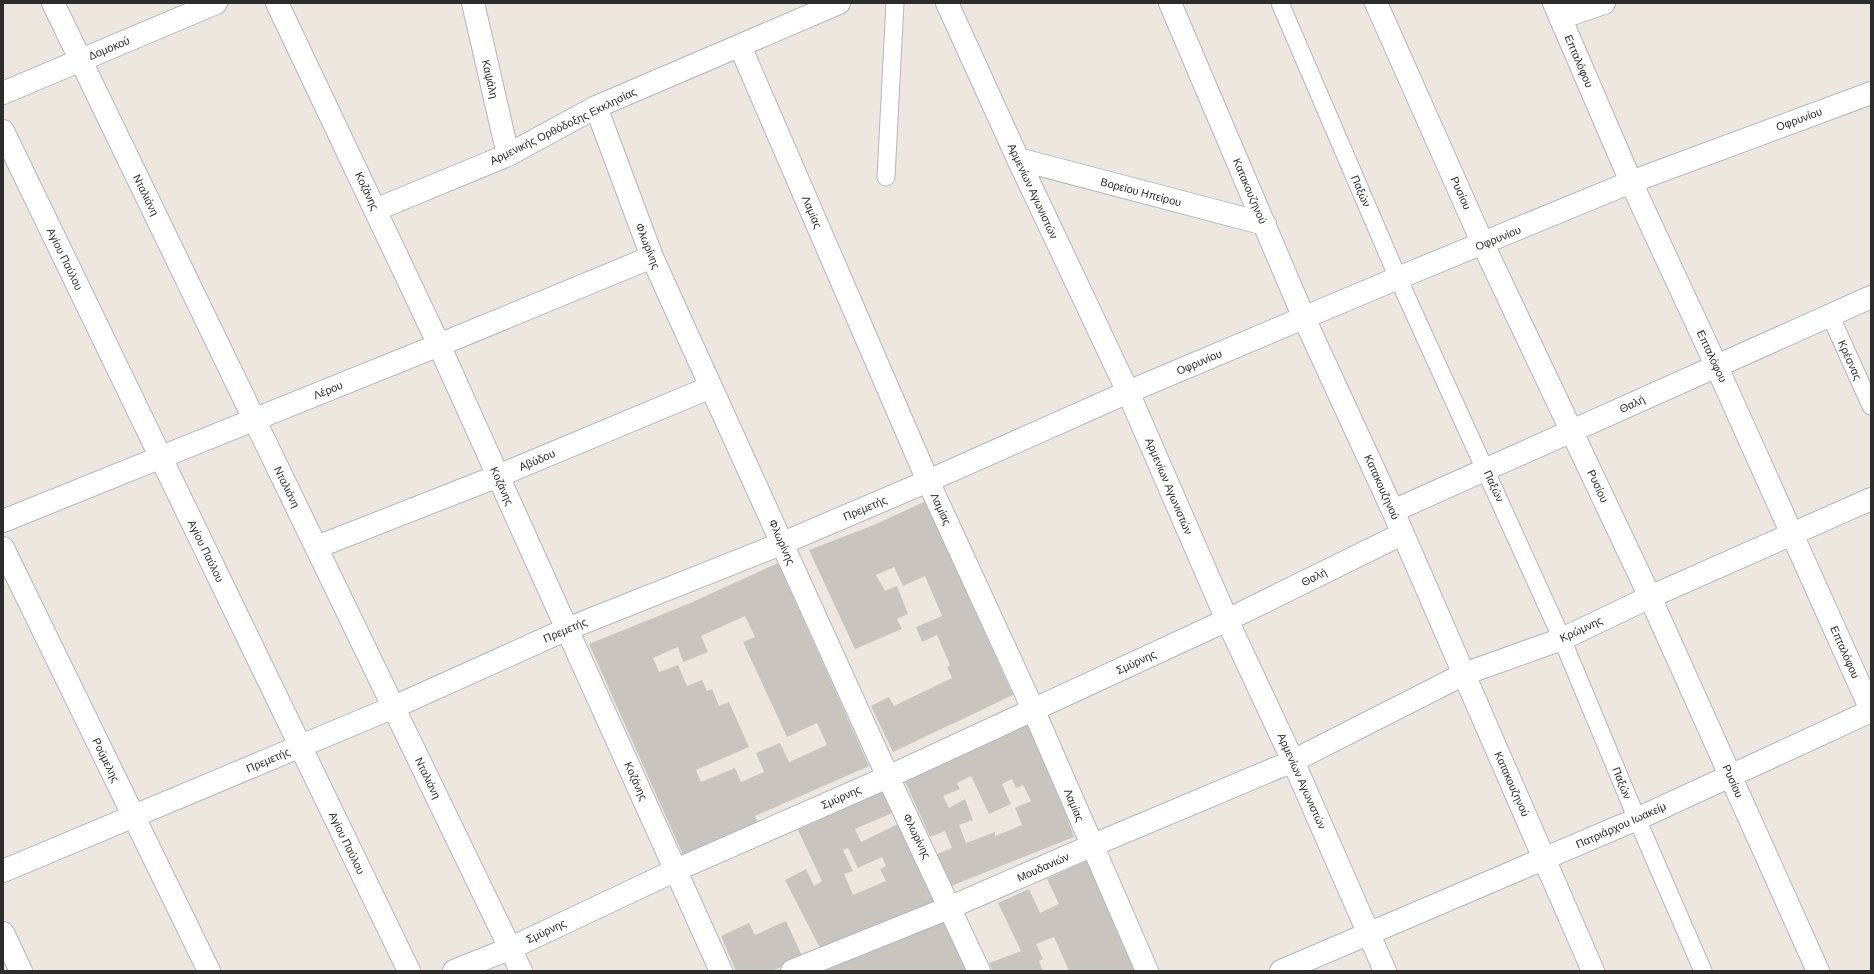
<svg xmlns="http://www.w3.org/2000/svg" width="1874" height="974" font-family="Rubik,sans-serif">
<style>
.building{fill:#c9c5be;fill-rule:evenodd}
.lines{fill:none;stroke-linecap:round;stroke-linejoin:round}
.lane-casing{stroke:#b3b6be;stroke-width:19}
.street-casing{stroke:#b3b6be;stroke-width:24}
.lane{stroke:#fff;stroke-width:17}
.street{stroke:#fff;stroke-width:22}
.labels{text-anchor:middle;stroke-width:3;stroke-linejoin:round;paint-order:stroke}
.street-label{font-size:11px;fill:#2c2c2c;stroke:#fff}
</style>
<rect width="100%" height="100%" fill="#ede7e0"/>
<!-- building -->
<path class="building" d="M926 501 1013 695 893 752 871 706 889 697 894 706 952 678 947 667 950 665 937 635 922 642 916 627 942 616 925 576 903 586 894 567 876 575 885 591 897 586 908 614 897 619 902 629 855 649 809 550 874 525Z
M778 563 869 766 755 816 758 824 684 857 589 644 688 604ZM745 616 755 637 743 642 787 737 817 723 827 745 789 762 780 743 756 753 764 772 741 782 735 768 701 782 696 770 749 747 729 702 719 706 712 689 707 691 702 680 687 686 678 665 659 672 653 658 678 647 683 662 708 652 701 636Z
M1027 722 1057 790 1074 837 951 886 937 854 952 848 945 831 930 837 904 779ZM971 776 989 814 1011 804 1002 784 1012 779 1016 788 1023 785 1031 801 1015 808 1022 825 995 836V832L966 843 959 825 973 820 965 799 949 808 943 796 960 789 957 783Z
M882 791 892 813 855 829 861 842 900 823 936 901 821 950 785 880 806 869 814 886 822 881 798 830ZM848 848 858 868 882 857 886 866 880 869 886 881 853 895 844 874 853 871 843 850Z
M1088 860 1138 971H1069L1054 937 1036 944 1043 959 1039 961 1043 971H993L989 963 1021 951 998 903 1029 889 1040 913 1059 904 1047 879Z
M948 917 971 971H814Z
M786 921 803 958 772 971H736L721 936 749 923 755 935Z"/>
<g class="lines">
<defs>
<path id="lane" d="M1280 3 1398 278 1562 639 1637 819 1703 971
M886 177 895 3
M1830 315 1871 406"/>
<path id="street" d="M53 3 521 971
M277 3 439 345 721 971
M473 3 508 155
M947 3 1018 159 1128 392 1227 620 1293 761 1385 971
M1170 3 1304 318 1393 511 1593 971
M1376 3 1483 244 1650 597 1818 971
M1554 3 1631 182 1716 365 1871 710
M1560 18 1604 3
M740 46 928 481 1033 709 1147 971
M3 93 216 3
M596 107 652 257 888 777 979 971
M3 131 409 971
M1018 159 1265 224
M375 210 508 155 596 107 839 3
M1393 511 1871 297
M3 521 439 345 652 257
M317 547 498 476 711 387
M3 548 209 971
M3 871 394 707 567 629 783 543 928 481 1128 392 1398 278 1631 182 1871 93
M3 933 21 971
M454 971 509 949 676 870 888 777 1227 620 1402 534
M792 971 951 907 1091 846 1293 761 1464 674 1562 639 1650 597 1871 499
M1281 971 1637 819 1871 711"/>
</defs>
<!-- lane casing -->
<use href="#lane" class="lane-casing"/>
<!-- street casing -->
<use href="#street" class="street-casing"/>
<!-- lane -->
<use href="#lane" class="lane"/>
<!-- street -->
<use href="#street" class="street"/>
</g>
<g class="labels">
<!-- street labels -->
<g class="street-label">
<text transform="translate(109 48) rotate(-23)" y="4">Δομοκού</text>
<text transform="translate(1579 61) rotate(67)" y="4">Επταλόφου</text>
<text transform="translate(490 79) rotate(77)" y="4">Καψάλη</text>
<text transform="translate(1799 119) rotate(-20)" y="4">Οφρυνίου</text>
<text transform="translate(563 126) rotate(-26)" y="4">Αρμενικής Ορθόδοξης Εκκλησίας</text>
<text transform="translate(367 191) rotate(65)" y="4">Κοζάνης</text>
<text transform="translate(1033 191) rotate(65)" y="4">Αρμενίων Αγωνιστών</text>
<text transform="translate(1250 191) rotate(67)" y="4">Κατακουζηνού</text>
<text transform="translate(1361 191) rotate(67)" y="4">Παξών</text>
<text transform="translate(1141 192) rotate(15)" y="4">Βορείου Ηπείρου</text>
<text transform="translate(1461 193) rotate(66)" y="4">Ρυσίου</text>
<text transform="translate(146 195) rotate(64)" y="4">Νταλιάνη</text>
<text transform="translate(812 212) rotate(67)" y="4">Λαμίας</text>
<text transform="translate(1498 238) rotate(-22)" y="4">Οφρυνίου</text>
<text transform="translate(648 246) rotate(68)" y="4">Φλωρίνης</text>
<text transform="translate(65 259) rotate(64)" y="4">Αγίου Παύλου</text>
<text transform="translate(1712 356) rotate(65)" y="4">Επταλόφου</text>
<text transform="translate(1850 360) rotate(66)" y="4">Κρέσνας</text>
<text transform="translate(1199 362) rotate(-23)" y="4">Οφρυνίου</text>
<text transform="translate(328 390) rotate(-22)" y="4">Λέρου</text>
<text transform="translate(1632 404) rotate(-25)" y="4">Θαλή</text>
<text transform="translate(537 460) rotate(-23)" y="4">Αβύδου</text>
<text transform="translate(502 486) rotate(66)" y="4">Κοζάνης</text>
<text transform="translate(1169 486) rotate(67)" y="4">Αρμενίων Αγωνιστών</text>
<text transform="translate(1494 486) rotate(66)" y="4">Παξών</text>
<text transform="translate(1598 486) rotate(65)" y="4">Ρυσίου</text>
<text transform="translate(287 487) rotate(64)" y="4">Νταλιάνη</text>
<text transform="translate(1382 487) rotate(66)" y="4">Κατακουζηνού</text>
<text transform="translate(865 508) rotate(-23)" y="4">Πρεμετής</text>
<text transform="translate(941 509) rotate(65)" y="4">Λαμίας</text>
<text transform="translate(782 542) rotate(66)" y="4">Φλωρίνης</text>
<text transform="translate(206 551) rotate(64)" y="4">Αγίου Παύλου</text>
<text transform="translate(1314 577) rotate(-26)" y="4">Θαλή</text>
<text transform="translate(1581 629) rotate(-25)" y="4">Κρώμνης</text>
<text transform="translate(565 630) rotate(-23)" y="4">Πρεμετής</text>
<text transform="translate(1845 652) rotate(66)" y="4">Επταλόφου</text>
<text transform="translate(1136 662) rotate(-25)" y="4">Σμύρνης</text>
<text transform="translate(106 760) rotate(64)" y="4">Ρούμελης</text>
<text transform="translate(268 760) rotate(-23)" y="4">Πρεμετής</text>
<text transform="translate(428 778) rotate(64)" y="4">Νταλιάνη</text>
<text transform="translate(636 781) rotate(66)" y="4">Κοζάνης</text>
<text transform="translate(1302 781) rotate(66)" y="4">Αρμενίων Αγωνιστών</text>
<text transform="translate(1733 781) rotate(66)" y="4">Ρυσίου</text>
<text transform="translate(1622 783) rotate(68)" y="4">Παξών</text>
<text transform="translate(1512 784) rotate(66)" y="4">Κατακουζηνού</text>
<text transform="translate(841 797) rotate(-24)" y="4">Σμύρνης</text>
<text transform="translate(1074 805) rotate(67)" y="4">Λαμίας</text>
<text transform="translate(1621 825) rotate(-24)" y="4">Πατριάρχου Ιωακείμ</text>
<text transform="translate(917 836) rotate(64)" y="4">Φλωρίνης</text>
<text transform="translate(347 843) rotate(64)" y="4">Αγίου Παύλου</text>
<text transform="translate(1043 867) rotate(-24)" y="4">Μουδανιών</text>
<text transform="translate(546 931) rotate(-25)" y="4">Σμύρνης</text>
</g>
</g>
<!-- border -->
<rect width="1874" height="974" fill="none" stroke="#2c2c2c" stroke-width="8"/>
</svg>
